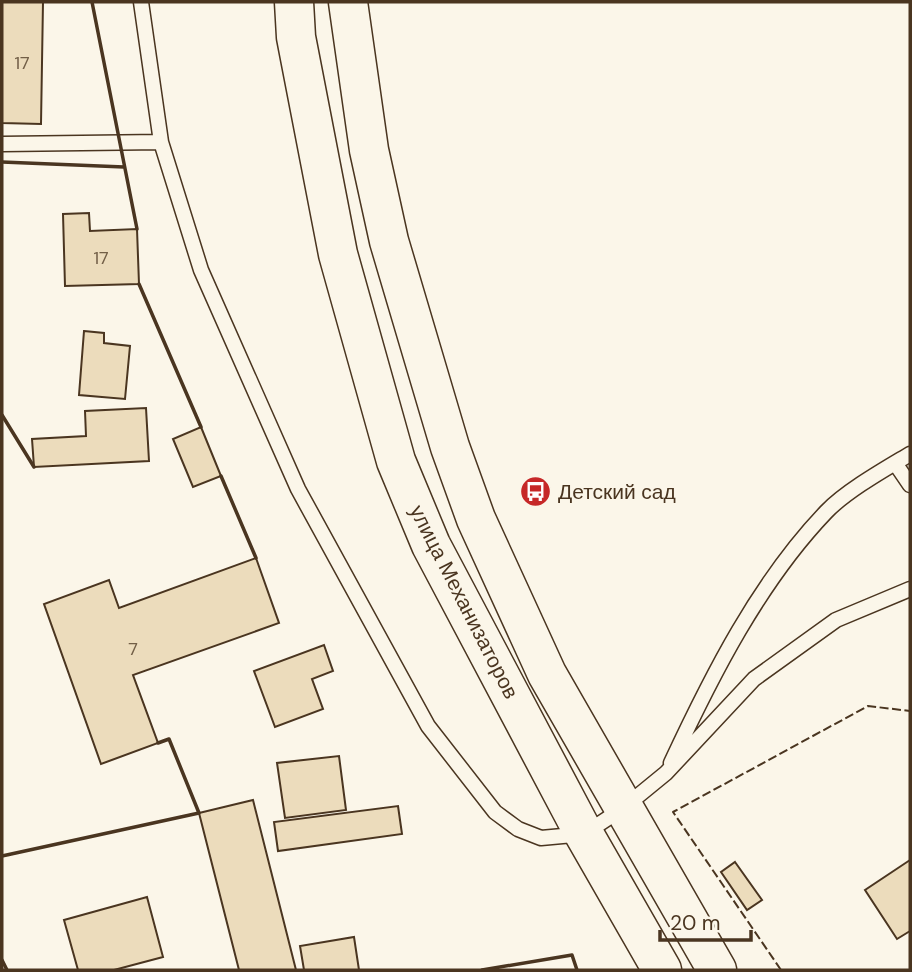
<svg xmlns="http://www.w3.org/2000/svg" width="912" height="972" font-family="'DM Sans',sans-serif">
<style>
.building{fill:#ecdcbc;stroke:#4a3520;stroke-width:2}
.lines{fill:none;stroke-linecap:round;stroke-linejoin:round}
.service-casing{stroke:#4a3520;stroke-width:17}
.primary-casing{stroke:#4a3520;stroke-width:41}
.service{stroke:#fbf6e9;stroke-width:14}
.primary{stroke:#fbf6e9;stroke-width:38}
.fence{stroke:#4a3520;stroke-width:2;stroke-dasharray:9 3.5;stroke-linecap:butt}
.wall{stroke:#4a3520;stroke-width:3.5}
.labels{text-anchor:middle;stroke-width:5;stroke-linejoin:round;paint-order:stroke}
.number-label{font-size:18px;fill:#725f47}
.poi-label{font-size:21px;fill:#4a3520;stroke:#fbf6e9;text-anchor:start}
.street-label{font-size:21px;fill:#4a3520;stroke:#fbf6e9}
</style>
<rect width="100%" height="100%" fill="#fbf6e9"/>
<!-- building -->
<path class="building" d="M2 2H43L41 124 2 123Z
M89 213 90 231 137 229 139 284 65 286 63 214Z
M84 331 104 333V343L130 346 125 399 79 395Z
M146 408 149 461 34 467 32 439 86 436 85 411Z
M201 427 221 476 193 487 173 439Z
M256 558 279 623 133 675 158 743 101 764 44 604 109 580 119 608Z
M324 645 333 671 312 679 323 709 275 727 254 671Z
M339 756 346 810 285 818 277 763Z
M253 800 296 970H239L199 813Z
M398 806 402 834 278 851 274 822Z
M910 860V931L897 939 865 890Z
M735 862 762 900 747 910 721 872Z
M147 897 163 957 114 970H78L64 920Z
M354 937 359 970H304L300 946Z"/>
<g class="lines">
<defs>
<path id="service" d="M141 2 161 142 201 270 298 489 428 726 495 812 518 829 541 838 584 834 622 809 666 773 754 679 836 620 910 589
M2 144 161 142
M895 463 910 485
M671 763C712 675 759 582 826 512 846 491 885 469 910 454"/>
<path id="primary" d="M294 2 296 37 338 254 396 461 431 545 584 834 662 970
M348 2 369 150 389 241 450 447 476 519 547 674 717 970"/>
</defs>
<!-- service casing -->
<use href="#service" class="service-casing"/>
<!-- primary casing -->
<use href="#primary" class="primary-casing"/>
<!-- service -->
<use href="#service" class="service"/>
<!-- primary -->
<use href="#primary" class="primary"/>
<!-- fence -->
<path class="fence" d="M781 970 673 812 868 706 910 711"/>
<!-- wall -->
<path class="wall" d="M92 2 137 229
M2 162 124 167
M139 284 201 427
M2 415 34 467
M221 476 256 558
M2 856 199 813 169 739 158 743
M2 960 7 970
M482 970 572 955 577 970"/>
</g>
<!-- icons -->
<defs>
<symbol id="bus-disc" viewBox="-11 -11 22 22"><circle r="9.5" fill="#c62828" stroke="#fbf6e9"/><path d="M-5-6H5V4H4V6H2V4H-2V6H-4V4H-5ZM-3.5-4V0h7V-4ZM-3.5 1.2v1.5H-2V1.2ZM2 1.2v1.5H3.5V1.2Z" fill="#fff"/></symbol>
</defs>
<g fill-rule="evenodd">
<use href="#bus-disc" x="518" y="474" width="35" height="35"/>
</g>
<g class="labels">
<!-- number labels -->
<g class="number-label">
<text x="22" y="69">17</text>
<text x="101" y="264">17</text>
<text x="133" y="655">7</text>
</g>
<!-- poi labels -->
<g class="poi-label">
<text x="558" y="499">Детский сад</text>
</g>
<!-- street labels -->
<g class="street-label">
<text transform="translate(464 602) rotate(63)" y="7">улица Механизаторов</text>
</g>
</g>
<!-- border -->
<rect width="912" height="972" fill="none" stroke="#4a3520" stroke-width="7"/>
<!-- scale -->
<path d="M660 930v10h91v-10" fill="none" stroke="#4a3520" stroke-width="3.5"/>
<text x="670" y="930" font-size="21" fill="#4a3520" stroke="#fbf6e9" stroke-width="5" paint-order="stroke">20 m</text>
</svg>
